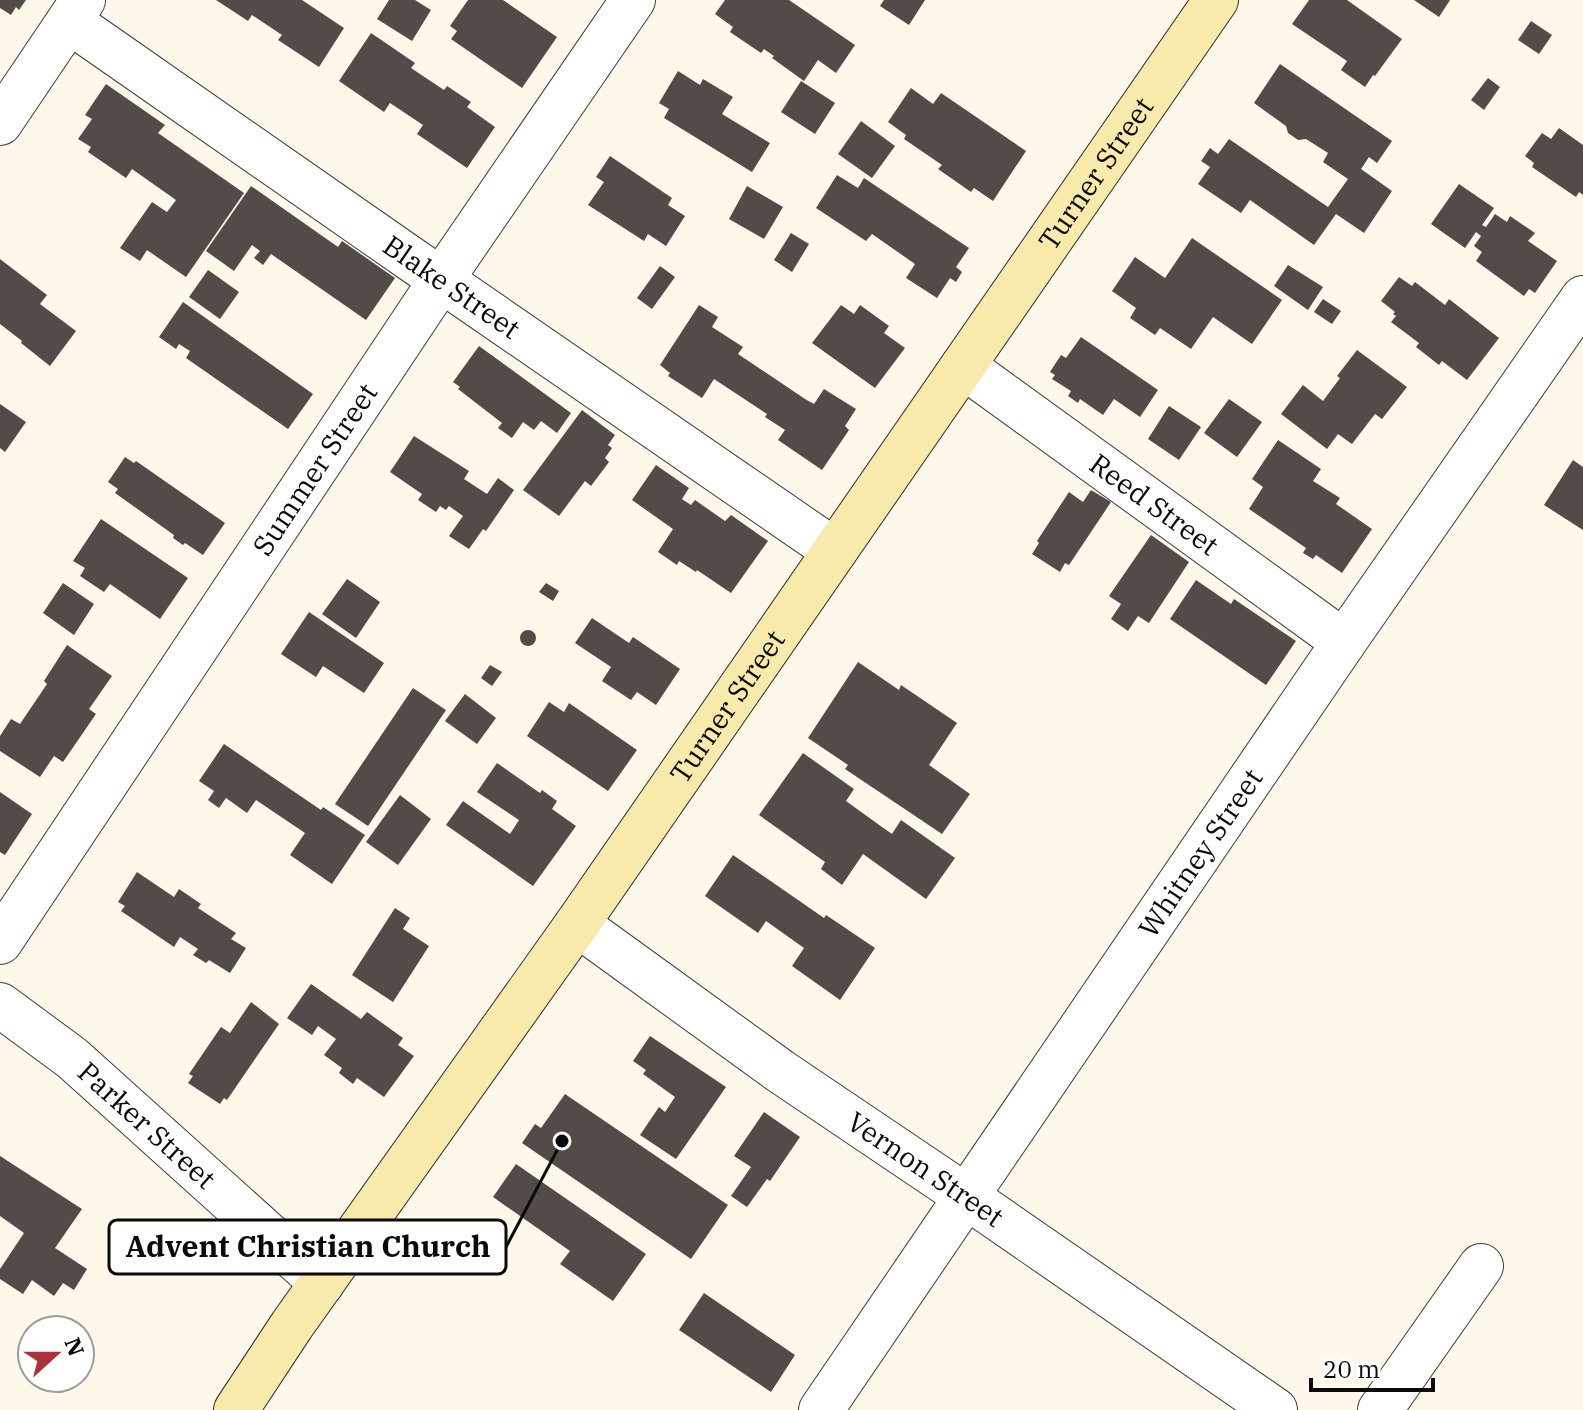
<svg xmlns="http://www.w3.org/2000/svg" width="1583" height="1410" font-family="'IBM Plex Serif',serif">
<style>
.building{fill:#524b48}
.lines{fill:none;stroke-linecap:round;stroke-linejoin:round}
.minor-casing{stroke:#3d3d3d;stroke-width:46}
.tertiary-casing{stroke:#3d3d3d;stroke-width:46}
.secondary-casing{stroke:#2c2c2c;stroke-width:46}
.minor{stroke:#fff;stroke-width:44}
.tertiary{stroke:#fff;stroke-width:44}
.secondary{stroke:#f8eaaa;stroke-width:44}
.labels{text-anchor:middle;stroke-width:8;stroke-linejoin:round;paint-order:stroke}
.street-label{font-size:28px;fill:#0a0a0a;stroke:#fff}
.leader{fill:none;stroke:#0a0a0a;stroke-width:3}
.callout-dot{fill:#0a0a0a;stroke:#fff;stroke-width:3}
.callout{fill:#fff;stroke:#0a0a0a;stroke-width:3}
.callout-label{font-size:30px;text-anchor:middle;font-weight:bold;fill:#0a0a0a}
</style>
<rect width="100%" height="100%" fill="#fdf8e9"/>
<!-- building -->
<path class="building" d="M0 0H26L19 10 16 7 11 15 0 8Z
M216 0H302L344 28 319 67 278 40 282 35 252 15 248 21Z
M389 0H415L431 10 412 41 377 19Z
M468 0H503L557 37 522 88 451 39 457 31 450 26Z
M725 0H789L855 45 836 73 818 60 804 81 772 58 774 56 764 49 761 53 730 32 733 27 715 14Z
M884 0H925L909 25 880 6Z
M1309 0H1347L1402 39 1375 76 1373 75 1365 87 1341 70 1347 61 1292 24Z
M1414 0H1450L1439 17Z
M1531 21 1552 35 1539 54 1518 40Z
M371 33 415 63 411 68 444 90 447 86 471 102 467 107 495 127 467 168 417 134 423 125 390 103 384 112 339 81Z
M1280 64 1392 141 1377 163 1369 157 1361 169 1392 191 1364 233 1336 214 1314 245 1250 200 1241 213 1198 184 1210 167 1201 161 1210 148 1218 154 1229 139 1328 207 1348 179 1323 162 1328 153 1306 139 1298 140 1288 133 1286 126 1254 103Z
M678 71 700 85 703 79 733 97 722 114 770 143 752 172 664 118 669 109 659 103Z
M1488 78 1500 87 1484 110 1471 100Z
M801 81 835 103 815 134 781 112Z
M106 84 165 125 158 133 244 193 186 277 147 250 140 261 120 248 152 202 167 212 176 200 132 169 126 178 88 152 91 147 78 139 92 119 85 115Z
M911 88 933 104 941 93 1026 151 993 201 974 188 971 192 938 169 942 165 904 139 906 135 888 122Z
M861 121 895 146 872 178 838 154Z
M1559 128 1583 145V195L1579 192 1576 197 1532 167 1534 163 1525 156 1542 133 1551 139Z
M610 156 672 198 668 205 685 216 666 246 648 234 644 241 588 205 604 182 596 177Z
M837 175 858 188 864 178 969 248 956 267 962 272 956 282 950 278 937 298 906 278 915 264 872 234 866 241 816 208Z
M1459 184 1494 208 1482 225 1486 227 1495 214 1507 222 1510 216 1535 233 1528 241 1557 261 1535 293 1529 289 1524 296 1476 261 1482 252 1474 246 1481 236 1476 232 1465 248 1431 224Z
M251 186 338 247 342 241 395 278 366 320 271 254 263 265 254 258 260 251 252 245 234 271 206 251Z
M747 186 783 207 764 239 729 219Z
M791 233 809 244 792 272 774 260Z
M1192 238 1282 300 1252 344 1213 317 1191 349 1160 328 1155 335 1130 318 1136 308 1112 291 1135 257 1165 278Z
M0 259 47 295 40 304 76 331 50 366 21 343 22 341 0 324Z
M1288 265 1323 287 1308 310 1274 286Z
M660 266 675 277 652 309 637 298Z
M208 270 239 292 220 319 189 297Z
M1399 277 1412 286 1415 282 1445 305 1449 299 1499 338 1467 380 1442 361 1439 365 1416 347 1419 343 1391 322 1396 316 1393 314 1395 312 1381 301Z
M1323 299 1341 311 1332 324 1314 312Z
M183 302 313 394 288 429 186 358 190 351 179 344 176 349 159 337Z
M699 305 718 317 712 327 743 347 738 354 805 399 814 404 824 389 856 409 845 426 849 430 822 470 778 440 785 430 765 417 767 414 714 379 702 398 668 376 670 373 660 365Z
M841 305 854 314 860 305 889 326 884 333 905 348 875 388 812 343Z
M1081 337 1158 390 1140 417 1114 399 1103 415 1080 399 1078 403 1068 396 1071 391 1052 379 1055 375 1050 372 1061 355 1066 358Z
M479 346 571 413 557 433 541 421 534 430 523 422 512 438 498 428 502 423 458 389 460 387 453 382Z
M1357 350 1407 387 1382 419 1375 414 1352 444 1338 434 1327 449 1281 414 1303 385 1323 401 1340 378 1337 376Z
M1229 399 1262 422 1237 457 1204 433Z
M0 404 26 422 5 452 0 448Z
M1169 406 1201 427 1179 460 1148 439Z
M582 410 615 435 608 445 612 448 605 458 609 462 591 486 585 481 559 516 523 490Z
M414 436 469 471 464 479 487 494 498 478 514 490 486 531 483 529 469 549 449 536 463 516 449 506 446 510 440 506 436 512 418 500 422 494 390 472Z
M1278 440 1321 469 1313 481 1340 498 1336 504 1372 529 1342 573 1316 555 1313 559 1303 553 1306 548 1249 509 1263 487 1252 479Z
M125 457 134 463 136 461 225 523 203 555 185 543 183 545 173 538 174 535 115 493 118 489 108 482Z
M1573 460 1583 467V530L1544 505Z
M656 465 689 488 682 499 691 505 695 500 725 521 731 515 768 541 731 593 697 570 696 572 679 561 677 565 658 552 673 529 632 500Z
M1091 490 1111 502 1069 565 1065 563 1060 572 1032 554 1039 543 1037 541 1069 492 1083 502Z
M101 519 188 578 160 619 110 584 104 592 80 576 85 568 73 561Z
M1151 535 1189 562 1149 623 1138 616 1128 631 1111 619 1121 604 1109 596Z
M347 579 380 602 356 638 322 614Z
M1196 580 1231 604 1234 599 1296 641 1266 685 1170 619Z
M63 583 94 604 74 635 43 613Z
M546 583 559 591 553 601 539 592Z
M309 612 384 663 364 693 323 666 316 677 281 654Z
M592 618 629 643 633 637 680 669 656 705 637 692 631 700 602 681 611 667 575 643Z
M520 638a8 8 0 1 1 16 0a8 8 0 1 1-16 0Z
M67 645 112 676 89 709 96 714 63 762 54 756 40 777 0 751V736L11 719 20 724 47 684 44 681Z
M858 662 899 690 901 685 957 723 929 765 970 794 942 834 845 769 848 765 808 738Z
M490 665 502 672 492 686 481 678Z
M413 688 446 710 368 826 335 804Z
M465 694 496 718 477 744 445 721Z
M549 702 564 712 569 703 637 750 608 791 527 736Z
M224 744 321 810 323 807 365 835 332 884 290 855 305 833 256 800 247 813 226 798 219 808 208 800 214 791 199 781Z
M803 753 854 789 846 801 882 827 892 834 901 820 955 858 926 899 863 854 842 885 821 869 825 862 759 815Z
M497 763 540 793 542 790 557 801 552 809 576 826 533 886 446 825 463 801 510 834 519 820 477 792Z
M0 792 32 814 5 855 0 852Z
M400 795 431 819 398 865 366 842Z
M733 855 824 918 826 915 875 948 840 1000 792 966 804 948 766 921 758 933 705 896Z
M137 872 174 897 179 889 201 904 198 908 236 933 231 939 246 948 230 973 209 960 206 963 193 955 198 949 180 937 174 947 121 911 125 906 118 902Z
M395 908 410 918 403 929 429 946 393 1002 352 975Z
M311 984 361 1019 367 1012 403 1038 398 1045 414 1056 384 1097 357 1078 353 1084 339 1073 342 1068 324 1055 336 1039 318 1026 312 1035 287 1018Z
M251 1002 279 1024 227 1100 224 1098 220 1104 188 1083 193 1076 189 1074 221 1027 230 1033Z
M650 1036 726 1087 676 1159 640 1135 659 1107 665 1112 675 1097 643 1074 646 1070 633 1061Z
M565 1094 728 1205 691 1259 522 1143 535 1124 541 1128Z
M764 1112 800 1137 770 1181 767 1179 747 1207 731 1196 751 1167 734 1156Z
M0 1156 82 1209 55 1248 87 1269 74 1290 63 1283 54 1296 32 1280 23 1294 0 1279V1269L24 1233 0 1216Z
M516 1164 646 1254 613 1301 560 1264 570 1251 493 1197Z
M704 1293 795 1355 771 1392 679 1330Z"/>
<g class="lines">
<defs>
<g id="minor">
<path id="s1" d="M69 21 408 257 835 551"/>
<path d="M0 123 83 0"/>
<path id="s2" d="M963 366 1344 642"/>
<path id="s3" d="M577 924 780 1071 967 1197 1275 1410"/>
<path id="s4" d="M0 1005 72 1058 322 1283"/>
<path id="s5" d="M821 1410 1344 642 1583 298"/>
<path d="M1380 1410 1481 1266"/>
</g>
<g id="tertiary">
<path id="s6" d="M0 942 441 280 633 0"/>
</g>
<g id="secondary">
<path id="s7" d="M236 1410 292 1325 577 924 1216 0"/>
</g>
</defs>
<!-- minor casing -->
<use href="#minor" class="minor-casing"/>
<!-- tertiary casing -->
<use href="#tertiary" class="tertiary-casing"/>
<!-- secondary casing -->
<use href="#secondary" class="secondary-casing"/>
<!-- minor -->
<use href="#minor" class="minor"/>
<!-- tertiary -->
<use href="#tertiary" class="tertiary"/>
<!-- secondary -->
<use href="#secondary" class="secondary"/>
</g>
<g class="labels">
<!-- street labels -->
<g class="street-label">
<text dy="10" stroke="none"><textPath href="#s7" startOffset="1506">Turner Street</textPath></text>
<text dy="10" stroke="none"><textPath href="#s1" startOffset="466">Blake Street</textPath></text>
<text dy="10" stroke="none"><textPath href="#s6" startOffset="568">Summer Street</textPath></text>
<text dy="10" stroke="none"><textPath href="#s2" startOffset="236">Reed Street</textPath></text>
<text dy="10" stroke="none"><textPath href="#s7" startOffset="858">Turner Street</textPath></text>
<text dy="10" stroke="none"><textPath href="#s5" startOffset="674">Whitney Street</textPath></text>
<text dy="10" stroke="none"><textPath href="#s4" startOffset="190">Parker Street</textPath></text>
<text dy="10" stroke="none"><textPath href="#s3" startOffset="426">Vernon Street</textPath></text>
</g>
</g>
<!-- callouts -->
<path class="leader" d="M562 1141L506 1247"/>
<circle class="callout-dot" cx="562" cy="1141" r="8"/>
<rect class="callout" x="109" y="1220" width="397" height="54" rx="8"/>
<g class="callout-label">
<text x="308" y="1257">Advent Christian Church</text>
</g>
<!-- north arrow -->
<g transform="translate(56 1354) rotate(69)"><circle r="38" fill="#ffffff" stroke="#9d9d9d" stroke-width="2"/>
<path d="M0-6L14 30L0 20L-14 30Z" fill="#ad303d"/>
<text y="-12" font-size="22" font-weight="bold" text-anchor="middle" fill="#0a0a0a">N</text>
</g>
<!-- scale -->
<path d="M1311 1378v12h122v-12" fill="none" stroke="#0a0a0a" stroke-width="4"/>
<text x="1323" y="1378" font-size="24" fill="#0a0a0a" stroke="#ffffff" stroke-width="6" paint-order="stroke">20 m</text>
</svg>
